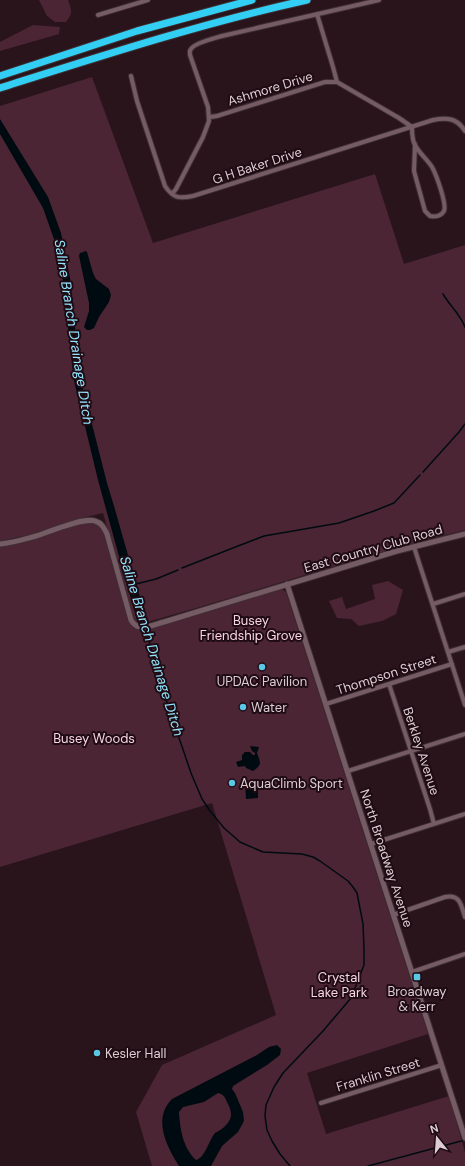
<svg xmlns="http://www.w3.org/2000/svg" width="465" height="1166" font-family="'DM Sans',sans-serif">
<style>
.green{fill:#4b2534}
.water{fill:#000b11;fill-rule:evenodd}
.lines{fill:none;stroke-linecap:round;stroke-linejoin:round}
.stream{stroke:#000b11;stroke-width:1.5}
.minor-casing{stroke:#3e2f34;stroke-width:6}
.tertiary-casing{stroke:#3e2f34;stroke-width:7}
.motorway-casing{stroke:#3e2f34;stroke-width:9}
.minor{stroke:#755b64;stroke-width:4}
.tertiary{stroke:#755b64;stroke-width:5}
.motorway{stroke:#33cef3;stroke-width:7}
.poi-dot{fill:#5ac8e5;stroke:#1f0b13;stroke-width:1.5}
.labels{text-anchor:middle;stroke-width:4;stroke-linejoin:round;paint-order:stroke}
.street-label{font-size:13px;fill:#ddcdd2;stroke:#1f0b13}
.park-label{font-size:13px;fill:#fad5e2;stroke:#1f0b13}
.poi-label{font-size:13px;fill:#ddcdd2;stroke:#1f0b13;text-anchor:start}
.water-label{font-size:14px;font-style:italic;fill:#92e5fd;stroke:#1f0b13}
</style>
<rect width="100%" height="100%" fill="#29141c"/>
<!-- green -->
<path class="green" d="M39 0H68C72 11 73 13 66 22H55L47 16Z
M33 25 60 27 59 34 0 51V42Z
M92 77 153 243 375 174 404 264 465 245V530C355 557 249 594 140 624L134 620 131 611 103 513 82 518 28 535 0 541V106Z
M88 520 103 527 129 615 137 627 278 589 283 590 286 592 428 1034 307 1073 326 1134 449 1096 465 1152V1166H152L136 1112 162 1065 276 1015 212 803 0 867V544Z
M388 581 403 590 396 614 382 621 359 626 351 619 337 618 329 601 342 597 346 609 375 599 372 585Z"/>
<!-- water -->
<path class="water" d="M0 119 48 197 61 233 70 278 80 377 107 483 114 506 147 622 140 624 138 623 125 578 98 480 74 381 60 256 43 208 0 134Z
M86 251 87 252 93 273 96 279 109 289 111 295 109 302 99 317 94 328 90 330H87L84 327 89 311V303L79 256 80 253Z
M250 746 259 747 257 753C261 763 262 765 253 771L246 768 245 766 238 767 236 762 242 760V755L245 752H250L253 755H255V753L252 751Z
M259 781 260 788H258V798L246 799 245 782Z
M277 1045 281 1049 280 1055 267 1065 233 1086 232 1089 235 1093 243 1112 244 1121 238 1132 222 1146 211 1166H179C167 1147 152 1119 172 1099L257 1055 269 1047ZM218 1093C225 1095 225 1098 228 1104 233 1114 232 1120 223 1128 221 1130 218 1131 215 1133 209 1140 205 1158 196 1160 183 1148 180 1129 179 1112L183 1107 204 1102Z"/>
<g class="lines">
<!-- stream -->
<path class="stream" d="M443 294C450 306 460 314 465 327
M423 472 459 432 465 424
M182 568 238 546 264 536 339 523 374 511 394 503 420 475
M136 584 156 579 178 570
M146 629 158 676 191 773 202 799 210 811 224 828 240 842 263 852 302 854 313 857 320 861 348 881 353 887 357 893 363 924 364 949V965L351 998 323 1031 283 1073 274 1087 266 1105 265 1116 267 1130 272 1141 280 1154 290 1166
M368 1166 465 1140"/>
<defs>
<path id="minor" d="M317 14 333 67 337 82
M98 15 148 0
M131 76 137 101 165 186C173 198 179 199 193 196L433 120C447 117 457 118 465 131
M210 117 217 116 325 82H337L399 118 412 127C412 133 412 140 415 145 419 153 427 159 432 167 436 174 447 204 444 211 441 216 435 217 430 216L425 211 414 171 415 144
M172 194 176 189 203 137 209 121 208 107 190 55C190 53 189 51 191 49 194 43 215 38 222 36L379 0
M414 547 465 705
M433 604 465 594
M448 652 465 647
M389 684 430 809 434 824
M326 704 452 664
M348 771 465 734
M371 844 465 814
M393 915 445 897C461 894 461 906 465 917
M412 972 465 954
M321 1103 442 1065"/>
<path id="tertiary" d="M0 544C12 543 25 539 36 536 49 532 83 517 95 521 102 523 104 528 107 534L131 620C138 633 152 625 164 622L397 551 465 534
M287 584 465 1138"/>
<path id="motorway" d="M0 76 137 31 252 0
M0 88C101 56 203 23 307 0"/>
</defs>
<!-- minor casing -->
<use href="#minor" class="minor-casing"/>
<!-- tertiary casing -->
<use href="#tertiary" class="tertiary-casing"/>
<!-- motorway casing -->
<use href="#motorway" class="motorway-casing"/>
<!-- minor -->
<use href="#minor" class="minor"/>
<!-- tertiary -->
<use href="#tertiary" class="tertiary"/>
<!-- motorway -->
<use href="#motorway" class="motorway"/>
</g>
<!-- markers -->
<g class="poi-dot">
<circle cx="262" cy="667" r="4"/>
<circle cx="243" cy="707" r="4"/>
<circle cx="232" cy="783" r="4"/>
<rect x="413" y="973" width="8" height="8" rx="2"/>
<circle cx="97" cy="1053" r="4"/>
</g>
<g class="labels">
<!-- street labels -->
<g class="street-label">
<text transform="translate(270 88) rotate(-17)" y="5">Ashmore Drive</text>
<text transform="translate(257 165) rotate(-18)" y="5">G H Baker Drive</text>
<text transform="translate(373 548) rotate(-16)" y="5">East Country Club Road</text>
<text transform="translate(386 674) rotate(-18)" y="5">Thompson Street</text>
<text transform="translate(422 751) rotate(72)" y="5">Berkley Avenue</text>
<text transform="translate(387 858) rotate(72)" y="5">North Broadway Avenue</text>
<text transform="translate(378 1074) rotate(-17)" y="5">Franklin Street</text>
</g>
<!-- park labels -->
<g class="park-label">
<text x="251" y="625">Busey<tspan x="251" dy="15">Friendship Grove</tspan></text>
<text x="94" y="743">Busey Woods</text>
<text x="339" y="982">Crystal<tspan x="339" dy="15">Lake Park</tspan></text>
</g>
<!-- poi labels -->
<g class="poi-label">
<text x="262" y="686" text-anchor="middle">UPDAC Pavilion</text>
<text x="251" y="712">Water</text>
<text x="240" y="788">AquaClimb Sport</text>
<text x="417" y="996" text-anchor="middle">Broadway<tspan x="417" dy="15">&amp; Kerr</tspan></text>
<text x="105" y="1058">Kesler Hall</text>
</g>
<!-- water labels -->
<g class="water-label">
<text transform="translate(74 332) rotate(81)" y="5">Saline Branch Drainage Ditch</text>
<text transform="translate(152 646) rotate(73)" y="5">Saline Branch Drainage Ditch</text>
</g>
</g>
<!-- north arrow -->
<g transform="translate(437 1138) rotate(343)" stroke="#1f0b13" stroke-width="3" paint-order="stroke">
<path d="M0-3L7 15L0 10L-7 15Z" fill="#ddcdd2"/>
<text y="-6" font-size="11" font-weight="bold" text-anchor="middle" fill="#ddcdd2">N</text>
</g>
</svg>
